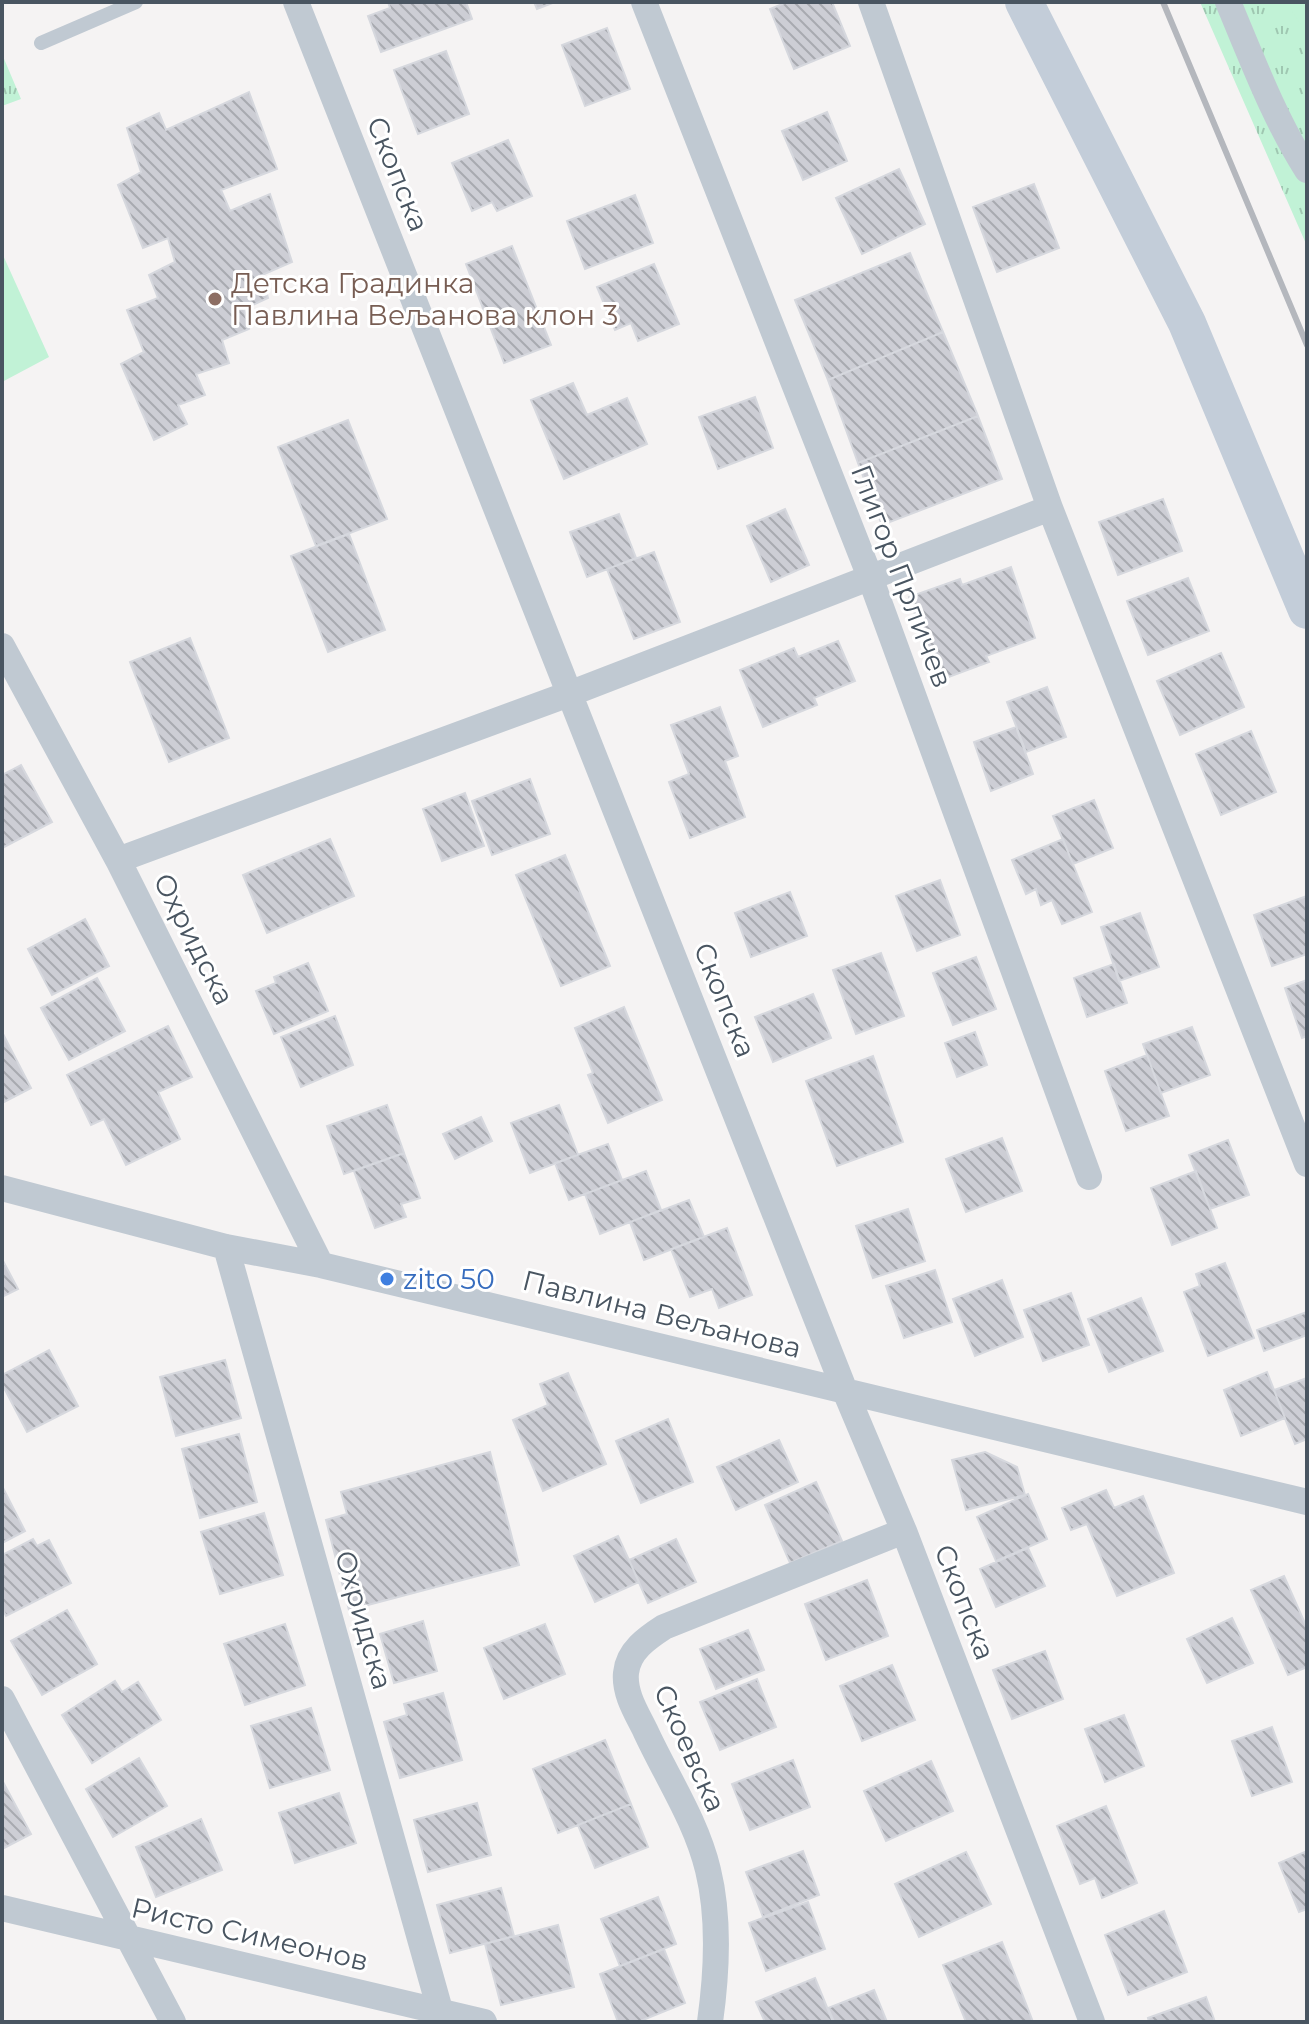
<svg xmlns="http://www.w3.org/2000/svg" width="1309" height="2024" font-family="Montserrat,sans-serif">
<style>
.grass{fill:url(#grass-tufts)}
.pitch{fill:#c1f2d6}
.building{fill:url(#building-back-hatch);stroke:#d6d8de;stroke-width:2}
.lines{fill:none;stroke-linecap:round;stroke-linejoin:round}
.lane{stroke:#c0c9d2;stroke-width:14}
.street{stroke:#c0c9d2;stroke-width:26}
.secondary{stroke:#c3cdd9;stroke-width:38}
.rail{stroke:#b4b7bd;stroke-width:6}
.education-dot{fill:#8d6e63;stroke:#fff;stroke-width:3}
.shop-dot{fill:#3f7fe0;stroke:#fff;stroke-width:3}
.labels{text-anchor:middle;stroke-width:6;stroke-linejoin:round;paint-order:stroke}
.street-label{font-size:28px;fill:#495561;stroke:#fff}
.education-label{font-size:28px;fill:#785e54;stroke:#fff;text-anchor:start}
.shop-label{font-size:28px;fill:#366cbe;stroke:#fff;text-anchor:start}
</style>
<defs>
<pattern id="grass-tufts" width="24" height="20" patternUnits="userSpaceOnUse" patternTransform="scale(2)"><rect width="24" height="20" fill="#c1f2d6"/><path d="M3 7l-1-3M5 7V3M7 7l1-3M15 17l-1-3M17 17v-4M19 17l1-3" fill="none" stroke="#9fc7b1"/></pattern>
<pattern id="building-back-hatch" width="6" height="6" patternUnits="userSpaceOnUse" patternTransform="scale(2)"><rect width="6" height="6" fill="#cdced5"/><path d="M-1 5l2 2M0 0l6 6M5-1l2 2" fill="none" stroke="#a8aab0"/></pattern>
</defs>
<rect width="100%" height="100%" fill="#f5f3f3"/>
<!-- grass -->
<path class="grass" d="M1200 2H1307V246Z
M2 54 21 99 2 106Z"/>
<!-- pitch -->
<path class="pitch" d="M1286 2H1307V34Z
M2 253 49 357 2 382Z"/>
<!-- building -->
<path class="building" d="M388 2H466L472 19 381 52 368 16 390 8Z
M534 2H555L537 9Z
M787 2H832L850 46 794 69 770 9Z
M607 28 630 89 585 106 562 45Z
M446 51 469 114 418 134 394 70Z
M249 92 277 169 221 190 230 211 270 194 292 262 262 275 268 298 244 309 249 329 222 340 229 363 196 374 205 395 178 405 187 424 154 440 121 364 144 352 127 310 158 298 149 275 175 262 168 238 143 248 118 185 141 172 127 128 159 113 166 130Z
M827 112 847 161 803 180 782 131Z
M508 140 532 196 497 211 492 202 472 211 452 163Z
M899 169 925 224 862 254 836 198Z
M1034 184 1059 248 997 272 973 207Z
M635 195 653 243 585 269 567 221Z
M512 246 551 345 504 363 466 264Z
M910 253 943 332 828 380 795 300Z
M654 264 679 324 638 341 631 323 615 330 597 287Z
M943 332 978 416 858 463 828 380Z
M573 383 587 415 627 398 647 444 564 479 531 400Z
M755 397 773 448 718 469 699 417Z
M978 416 1002 479 882 525 858 463Z
M348 420 387 519 316 546 278 447Z
M1163 499 1182 551 1118 575 1099 522Z
M785 509 809 565 771 582 747 526Z
M619 514 636 558 587 577 570 532Z
M349 534 385 630 328 652 291 556Z
M654 552 680 622 634 639 607 569Z
M1011 567 1035 638 986 656 989 662 938 681 909 597 960 579 962 585Z
M1188 578 1209 631 1148 655 1127 601Z
M190 638 229 738 169 762 130 662Z
M838 641 855 681 814 698 817 705 763 727 740 670 794 648 798 657Z
M1221 653 1244 707 1180 735 1157 681Z
M1047 687 1066 737 1026 752 1007 702Z
M720 707 738 756 725 761 745 817 690 838 669 782 689 774 671 725Z
M1016 727 1033 774 991 791 974 742Z
M1251 731 1276 792 1221 815 1196 754Z
M21 765 52 822 2 848V775Z
M530 779 550 834 492 855 472 801Z
M465 793 484 846 442 861 423 809Z
M1094 800 1113 848 1073 864 1053 816Z
M330 839 354 896 267 933 243 875Z
M1063 839 1092 912 1062 924 1052 900 1041 905 1036 889 1026 894 1012 860Z
M565 855 610 966 561 986 516 875Z
M940 880 960 935 917 951 896 896Z
M790 892 807 936 751 957 735 913Z
M1307 896V954L1272 966 1254 915Z
M1140 913 1159 967 1119 981 1101 927Z
M85 919 109 966 52 995 28 949Z
M881 953 904 1016 856 1034 833 970Z
M976 957 996 1009 953 1025 933 973Z
M308 963 328 1011 274 1034 256 991 276 983 274 977Z
M1114 964 1127 1003 1087 1017 1074 978Z
M97 978 125 1031 69 1060 41 1008Z
M1307 980V1036L1302 1038 1285 988Z
M813 994 831 1038 773 1062 755 1017Z
M624 1007 662 1100 608 1123 588 1075 593 1073 575 1028Z
M335 1016 353 1065 301 1087 281 1037Z
M168 1026 192 1077 158 1092 180 1139 126 1165 104 1119 91 1125 67 1075Z
M1192 1027 1210 1075 1161 1093 1143 1044Z
M2 1032 31 1088 2 1103Z
M975 1032 987 1065 957 1077 945 1043Z
M1147 1055 1169 1116 1126 1131 1105 1071Z
M873 1056 903 1142 837 1166 806 1081Z
M387 1105 404 1153 344 1174 327 1126Z
M559 1105 578 1155 530 1173 511 1123Z
M481 1117 492 1141 455 1159 443 1134Z
M1002 1138 1022 1191 966 1212 946 1159Z
M1228 1140 1249 1195 1210 1209 1189 1155Z
M608 1144 622 1180 569 1200 555 1163Z
M404 1153 420 1198 401 1204 406 1217 375 1228 354 1171Z
M646 1171 661 1210 600 1234 585 1194Z
M1196 1171 1217 1228 1172 1245 1151 1188Z
M689 1200 704 1237 644 1260 630 1222Z
M908 1209 925 1261 873 1278 856 1226Z
M727 1228 752 1295 719 1308 712 1289 690 1297 671 1249Z
M2 1259 18 1289 2 1297Z
M1225 1263 1254 1338 1208 1356 1184 1292 1200 1286 1196 1274Z
M935 1270 952 1322 904 1338 886 1286Z
M1002 1280 1023 1337 975 1356 953 1299Z
M1071 1293 1089 1345 1043 1361 1024 1310Z
M1141 1298 1163 1351 1109 1372 1088 1319Z
M1307 1312V1335L1264 1351 1257 1330Z
M49 1350 78 1406 27 1432 2 1384V1375Z
M225 1360 241 1418 176 1436 160 1377Z
M1267 1372 1285 1418 1241 1436 1224 1390Z
M568 1373 606 1464 543 1491 513 1420 548 1405 540 1384Z
M1307 1378V1439L1295 1444 1274 1390Z
M668 1419 693 1482 641 1503 616 1441Z
M239 1434 257 1502 200 1518 182 1449Z
M779 1440 798 1482 736 1510 717 1467Z
M490 1452 519 1565 349 1610 326 1520 347 1514 341 1492Z
M985 1452 1017 1467 1025 1495 966 1510 952 1460Z
M816 1482 842 1541 790 1563 765 1505Z
M2 1486 25 1531 2 1543Z
M1106 1490 1114 1508 1143 1496 1174 1573 1117 1596 1087 1524 1071 1530 1062 1508Z
M1028 1494 1047 1539 996 1561 977 1517Z
M264 1513 283 1575 220 1594 201 1532Z
M618 1536 639 1582 595 1602 574 1556Z
M33 1539 37 1546 49 1540 71 1583 6 1616 2 1608V1555Z
M676 1539 696 1582 648 1603 629 1560Z
M1028 1548 1045 1586 996 1607 980 1569Z
M1284 1576 1307 1628V1667L1288 1675 1251 1590Z
M867 1580 888 1636 826 1660 805 1604Z
M67 1610 97 1664 42 1695 11 1641Z
M1232 1618 1253 1663 1207 1683 1187 1639Z
M423 1621 437 1671 394 1683 380 1634Z
M285 1624 305 1685 245 1705 224 1644Z
M545 1624 565 1674 504 1699 484 1648Z
M748 1630 764 1670 716 1689 700 1649Z
M1045 1651 1063 1699 1012 1719 993 1670Z
M892 1665 915 1720 862 1741 840 1686Z
M757 1679 776 1727 720 1750 700 1702Z
M115 1681 122 1692 138 1682 161 1720 92 1763 62 1715Z
M443 1693 462 1760 400 1778 384 1722 407 1715 404 1704Z
M311 1708 330 1770 270 1788 251 1726Z
M1124 1715 1144 1766 1105 1782 1085 1729Z
M1272 1727 1292 1782 1252 1796 1232 1741Z
M605 1740 631 1804 558 1833 533 1769Z
M139 1758 167 1806 113 1837 86 1789Z
M793 1760 810 1807 750 1830 732 1784Z
M931 1761 953 1811 886 1841 864 1791Z
M2 1780 31 1834 2 1849Z
M339 1793 356 1843 295 1863 279 1813Z
M477 1803 491 1855 428 1872 414 1820Z
M631 1804 648 1847 595 1868 578 1825Z
M1106 1806 1137 1883 1102 1898 1095 1878 1080 1884 1057 1826Z
M201 1819 222 1870 156 1897 136 1847Z
M803 1851 819 1895 763 1917 746 1872Z
M1307 1851V1909L1299 1912 1279 1863Z
M966 1852 991 1904 919 1937 895 1884Z
M501 1888 514 1936 450 1953 437 1905Z
M658 1897 676 1944 620 1966 601 1919Z
M808 1902 825 1949 766 1971 749 1923Z
M1164 1911 1187 1972 1128 1995 1105 1935Z
M558 1925 574 1987 501 2005 485 1944Z
M1002 1942 1033 2022H966L943 1965Z
M664 1949 685 2003 638 2022H618L600 1974Z
M815 1978 833 2022H765L756 2002Z
M874 1990 887 2022H834L828 2008Z
M1206 1997 1215 2022H1149L1148 2018Z"/>
<g class="lines">
<!-- lane -->
<path class="lane" d="M41 43 136 2"/>
<!-- street -->
<path class="street" d="M296 2 845 1391 904 1531 1092 2022
M644 2 870 577 1089 1177
M871 2 1050 508 1307 1164
M1228 2C1252 59 1274 118 1307 170
M2 646 118 860 321 1265
M118 860 569 694 1050 508
M2 1188 226 1247 321 1265 1307 1502
M226 1247 440 2010
M2 1699 173 2022
M2 1908 484 2022
M710 2022C717 1972 720 1919 708 1870 696 1820 666 1776 645 1730 636 1712 624 1693 626 1673 628 1651 647 1638 664 1627L904 1531"/>
<!-- secondary -->
<path class="secondary" d="M1024 2 1187 323 1307 610"/>
<!-- rail -->
<path class="rail" d="M1163 2 1307 345"/>
</g>
<!-- markers -->
<circle class="education-dot" cx="215" cy="299" r="8"/>
<circle class="shop-dot" cx="387" cy="1279" r="8"/>
<g class="labels">
<!-- street labels -->
<g class="street-label">
<text transform="translate(398 174) rotate(68)" y="10">Скопска</text>
<text transform="translate(902 576) rotate(69)" y="10">Глигор Прличев</text>
<text transform="translate(194 939) rotate(63)" y="10">Охридска</text>
<text transform="translate(725 1000) rotate(68)" y="10">Скопска</text>
<text transform="translate(662 1314) rotate(14)" y="10">Павлина Вељанова</text>
<text transform="translate(965 1602) rotate(69)" y="10">Скопска</text>
<text transform="translate(364 1620) rotate(74)" y="10">Охридска</text>
<text transform="translate(690 1748) rotate(66)" y="10">Скоевска</text>
<text transform="translate(250 1934) rotate(13)" y="10">Ристо Симеонов</text>
</g>
<!-- education labels -->
<g class="education-label">
<text x="231" y="293">Детска Градинка<tspan x="231" dy="32">Павлина Вељанова клон 3</tspan></text>
</g>
<!-- shop labels -->
<g class="shop-label">
<text x="403" y="1289">zito 50</text>
</g>
</g>
<!-- border -->
<rect width="1309" height="2024" fill="none" stroke="#495561" stroke-width="8"/>
</svg>
